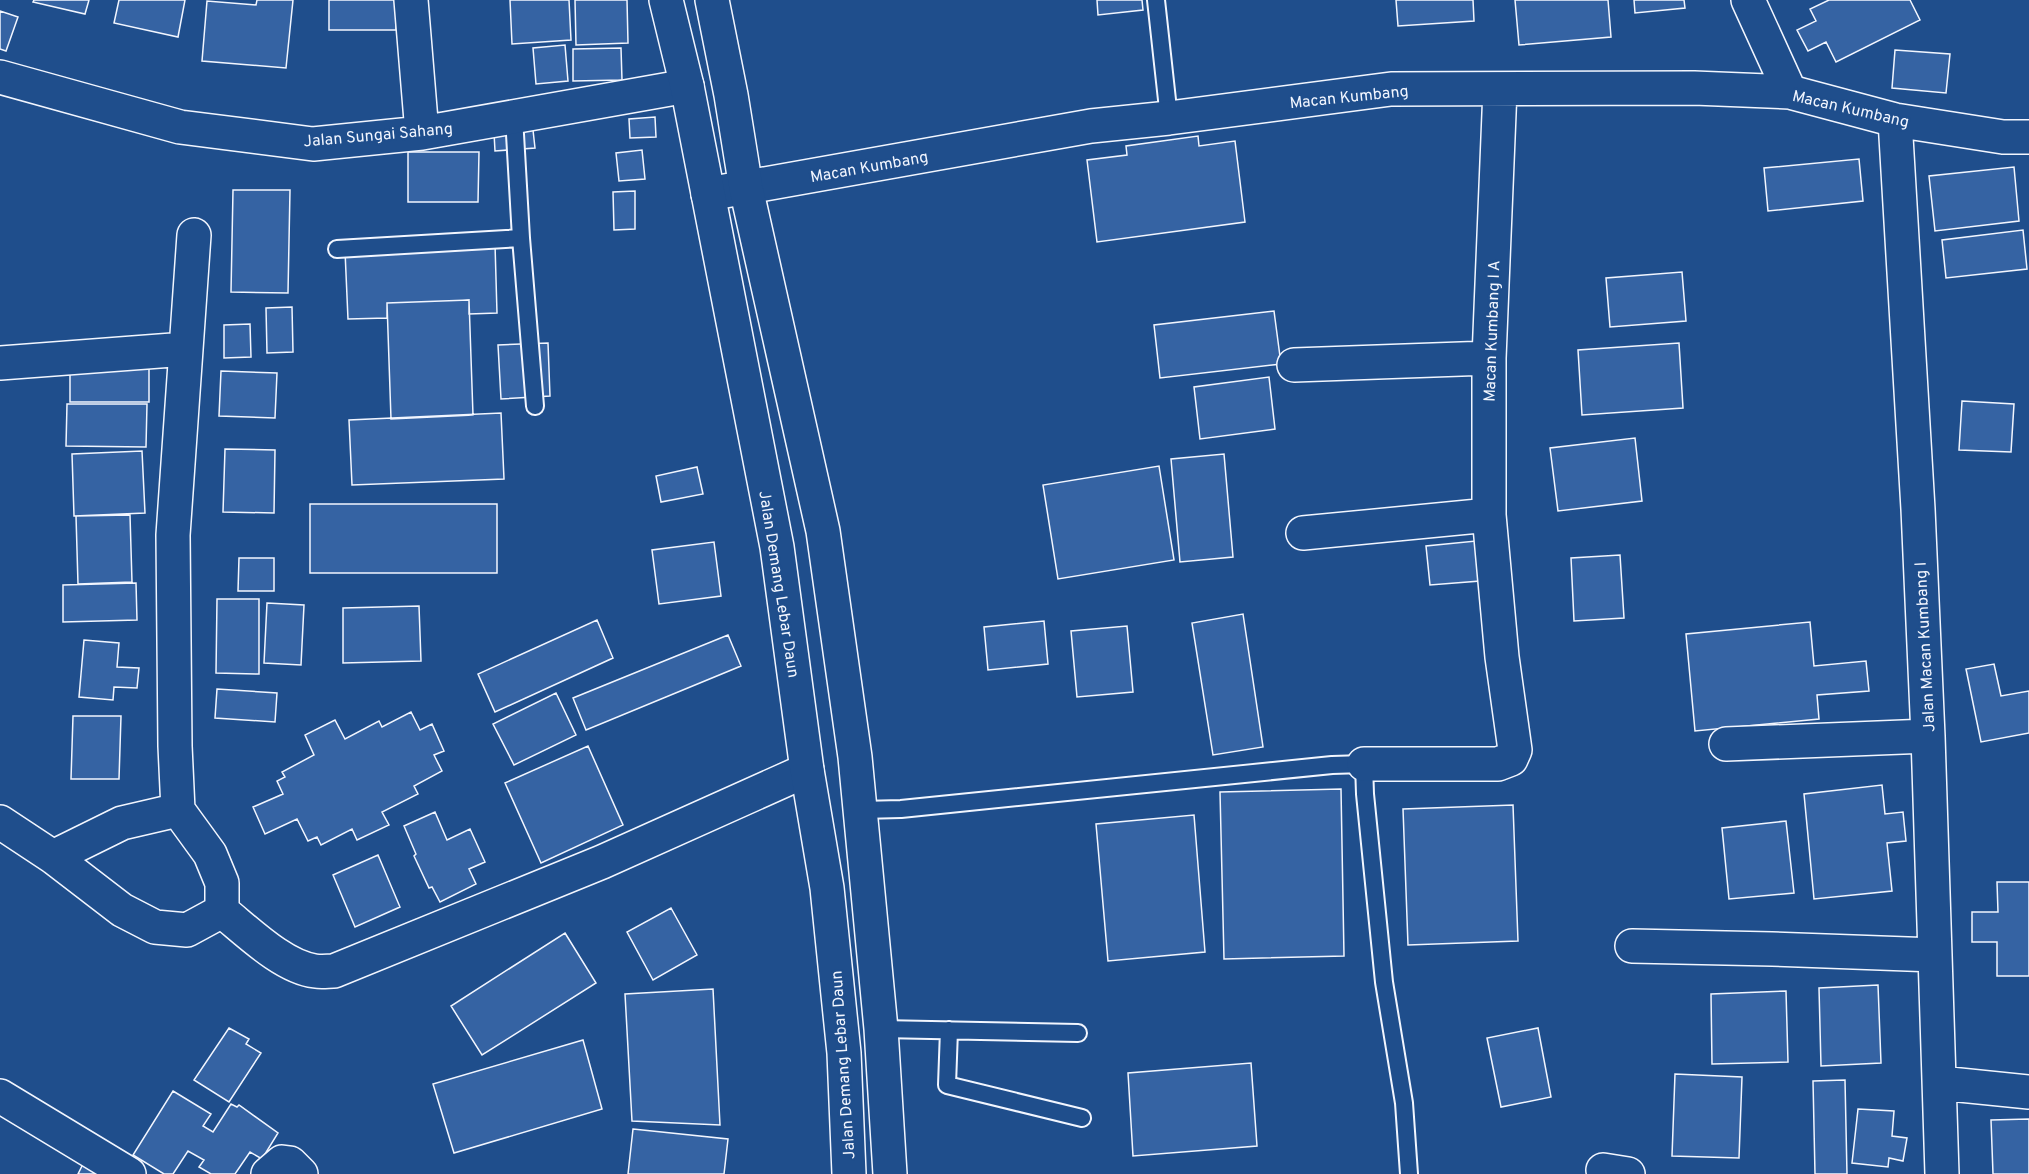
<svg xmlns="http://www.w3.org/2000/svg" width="2029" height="1174" font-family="Overpass,sans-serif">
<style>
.building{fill:#3563a3;stroke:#f2f6ff;stroke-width:1.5}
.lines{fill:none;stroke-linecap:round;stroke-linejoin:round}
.service-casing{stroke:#f2f6ff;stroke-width:20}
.minor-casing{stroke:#f2f6ff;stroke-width:36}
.trunk-casing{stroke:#f2f6ff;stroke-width:36}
.service{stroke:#1f4e8c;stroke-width:16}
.minor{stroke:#1f4e8c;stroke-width:33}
.trunk{stroke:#1f4e8c;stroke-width:33}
.labels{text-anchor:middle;stroke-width:4.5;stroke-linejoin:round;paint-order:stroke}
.street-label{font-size:16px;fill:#f2f6ff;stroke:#1f4e8c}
</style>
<rect width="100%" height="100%" fill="#1f4e8c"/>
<!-- building -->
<path class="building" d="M34 0H89L85 14 33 2Z
M119 0H185L178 37 114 23Z
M257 0H293L286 68 202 61 207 1 256 5Z
M329 0H397L396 30H329Z
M510 0H569L571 40 512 44Z
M575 0H627L628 43 576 45Z
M1097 0H1142L1143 10 1098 15Z
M1396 0H1473L1474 21 1398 26Z
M1515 0H1608L1611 37 1519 45Z
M1634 0H1684L1685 8 1635 13Z
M1829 0H1910L1920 20 1836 62 1826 42 1808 51 1797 30 1816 21 1810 9Z
M0 11 18 17 6 51 0 49Z
M565 45 568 81 536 84 533 48Z
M621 48 622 80 573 81V49Z
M1895 50 1950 54 1946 93 1892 88Z
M655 117 656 137 630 138 629 119Z
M533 130 535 148 495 151 494 133Z
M1198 136 1199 146 1235 141 1245 222 1097 242 1087 160 1127 155 1126 146Z
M642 150 645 179 619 181 616 153Z
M408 152H479L478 202H408Z
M1859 159 1863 201 1768 211 1764 168Z
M2014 167 2019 221 1935 231 1929 176Z
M233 190H290L288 293 231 292Z
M635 191V229L614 230 613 192Z
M2023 230 2027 269 1946 278 1942 240Z
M495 244 497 313 469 314V300L387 303V318L348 319 345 251Z
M1682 272 1686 321 1610 327 1606 278Z
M469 300 473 415 391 419 387 303Z
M292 307 293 352 267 353 266 308Z
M1274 311 1281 364 1160 378 1154 325Z
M250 324 251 357 224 358V325Z
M548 343 550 396 501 399 498 345Z
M1679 343 1683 408 1582 415 1578 350Z
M70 359H149V402H70Z
M221 371 277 373 275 418 219 416Z
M1269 377 1275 429 1200 439 1194 387Z
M1962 401 2014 404 2011 452 1959 450Z
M67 404H147L146 447 66 446Z
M501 413 504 479 352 485 349 420Z
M1635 438 1642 501 1558 511 1550 448Z
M225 449 275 450 274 513 223 512Z
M142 451 145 513 74 516 72 454Z
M1224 454 1233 557 1180 562 1171 459Z
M1159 466 1174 560 1058 579 1043 485Z
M697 467 703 494 661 502 656 476Z
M310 504H497V573H310Z
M130 515 132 582 78 584 76 516Z
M1476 541 1480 581 1430 585 1426 546Z
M714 542 721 596 659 604 652 550Z
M1620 555 1624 618 1574 621 1571 558Z
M239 558H274V591H238Z
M136 583 137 620 63 622V585Z
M217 599H259V674L216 673Z
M267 603 304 605 301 665 264 663Z
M419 606 421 661 343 663V608Z
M1243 614 1263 747 1213 755 1192 623Z
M597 620 613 658 495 712 478 674Z
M1044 621 1048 664 988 670 984 627Z
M1810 622 1814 666 1866 661 1869 691 1817 695 1819 719 1695 731 1686 634Z
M1127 626 1133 692 1077 697 1071 631Z
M728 635 741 666 586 730 573 698Z
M84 640 119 643 117 667 139 668 137 688 114 687 113 700 79 697Z
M1994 664 2001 696 2029 691V733L1981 742 1966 669Z
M217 689 277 693 275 722 215 718Z
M556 693 576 735 514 765 493 724Z
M411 712 420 730 432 724 444 751 434 755 442 771 414 786 418 794 382 812 389 825 357 840 352 829 321 845 317 837 308 841 297 819 265 834 253 807 283 794 277 781 285 777 282 772 314 755 305 735 335 720 345 739 379 721 382 727Z
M73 716H121L119 779H71Z
M588 746 623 825 541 863 505 783Z
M1882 785 1885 814 1903 812 1906 841 1887 843 1892 891 1814 899 1804 794Z
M1341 789 1344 956 1224 959 1220 792Z
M1513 805 1518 941 1408 945 1403 809Z
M435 812 447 840 470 829 485 862 469 869 476 884 440 902 432 887 429 888 414 856 416 854 404 826Z
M1194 815 1205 952 1108 961 1096 824Z
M1786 821 1794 893 1729 899 1722 828Z
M378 855 400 907 355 927 333 875Z
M1997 882H2029V976H1997V942H1972V912H1998Z
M671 908 697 955 653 980 627 932Z
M565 933 596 983 482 1055 451 1006Z
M1878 985 1881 1063 1821 1066 1819 988Z
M713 989 720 1125 632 1121 625 994Z
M1786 991 1788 1062 1712 1064 1711 994Z
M229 1028 249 1039 246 1044 261 1053 229 1102 194 1080Z
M1538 1028 1551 1097 1501 1107 1487 1038Z
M583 1040 602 1109 454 1153 433 1084Z
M1251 1063 1257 1146 1133 1156 1128 1073Z
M1675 1074 1742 1077 1739 1158 1672 1156Z
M1845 1080 1847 1174H1815L1813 1081Z
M173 1091 211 1114 203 1126 213 1132 231 1104 237 1107 239 1105 278 1133 262 1159 250 1152 235 1174H211L199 1167 204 1160 188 1151 173 1174H164L133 1155Z
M1858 1109 1894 1111 1892 1136 1907 1138 1903 1161 1889 1158 1888 1167 1852 1163Z
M2029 1119V1174H1993L1991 1120Z
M633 1129 728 1139 724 1174H628Z
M84 1162 105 1174H78Z"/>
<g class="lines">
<defs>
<path id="service" d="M1156 0 1169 118
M514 117 521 238 535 406
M337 249 521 238
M861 810 901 809 1332 765 1364 764 1365 794 1384 982 1404 1103 1409 1174
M881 1029 1078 1033
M949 1030 947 1085 1082 1118"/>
<path id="minor" d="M411 0 422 133
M1748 0 1790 92
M0 77 180 127 313 144 422 133 687 86
M1895 120 1918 509 1928 736 1942 1174
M708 194 1091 126 1169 118 1391 89 1694 88 1790 92 1895 120 2003 137H2029
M194 235 173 535 175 746 178 810 210 854 222 883V911
M0 363 186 349
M1294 365 1489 358
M1303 533 1489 515
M1726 744 1928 736
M1364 764H1498L1511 759 1515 750 1502 657 1489 515V358L1500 89
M0 822 53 857 122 910 155 927 187 930 222 911C247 931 283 967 315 971 322 972 328 971 334 971L602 862 807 770
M53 857 122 823 178 810
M1632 946 1772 949 1935 955
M1940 1083 2029 1092
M0 1096 129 1174
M1603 1170 1628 1174
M268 1174 282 1162 290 1163 301 1174"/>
<path id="trunk" d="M666 0 687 86 777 547 807 770 827 888 844 1053 849 1174
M712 0 731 95 746 188 823 531 855 757 881 1029 890 1174"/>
</defs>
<!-- service casing -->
<use href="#service" class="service-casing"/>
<!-- minor casing -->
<use href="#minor" class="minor-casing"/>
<!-- trunk casing -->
<use href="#trunk" class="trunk-casing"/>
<!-- service -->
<use href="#service" class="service"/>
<!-- minor -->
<use href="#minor" class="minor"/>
<!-- trunk -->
<use href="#trunk" class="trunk"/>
</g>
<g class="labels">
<!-- street labels -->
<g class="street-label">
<text transform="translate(1349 96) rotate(-6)" y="6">Macan Kumbang</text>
<text transform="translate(1851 108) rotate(13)" y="6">Macan Kumbang</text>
<text transform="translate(378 134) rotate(-5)" y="6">Jalan Sungai Sahang</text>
<text transform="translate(869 166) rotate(-10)" y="6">Macan Kumbang</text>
<text transform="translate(1491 331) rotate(-88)" y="6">Macan Kumbang I A</text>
<text transform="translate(780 584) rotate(81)" y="6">Jalan Demang Lebar Daun</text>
<text transform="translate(1924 647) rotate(-93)" y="6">Jalan Macan Kumbang I</text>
<text transform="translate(842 1065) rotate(-94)" y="6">Jalan Demang Lebar Daun</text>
</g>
</g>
</svg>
